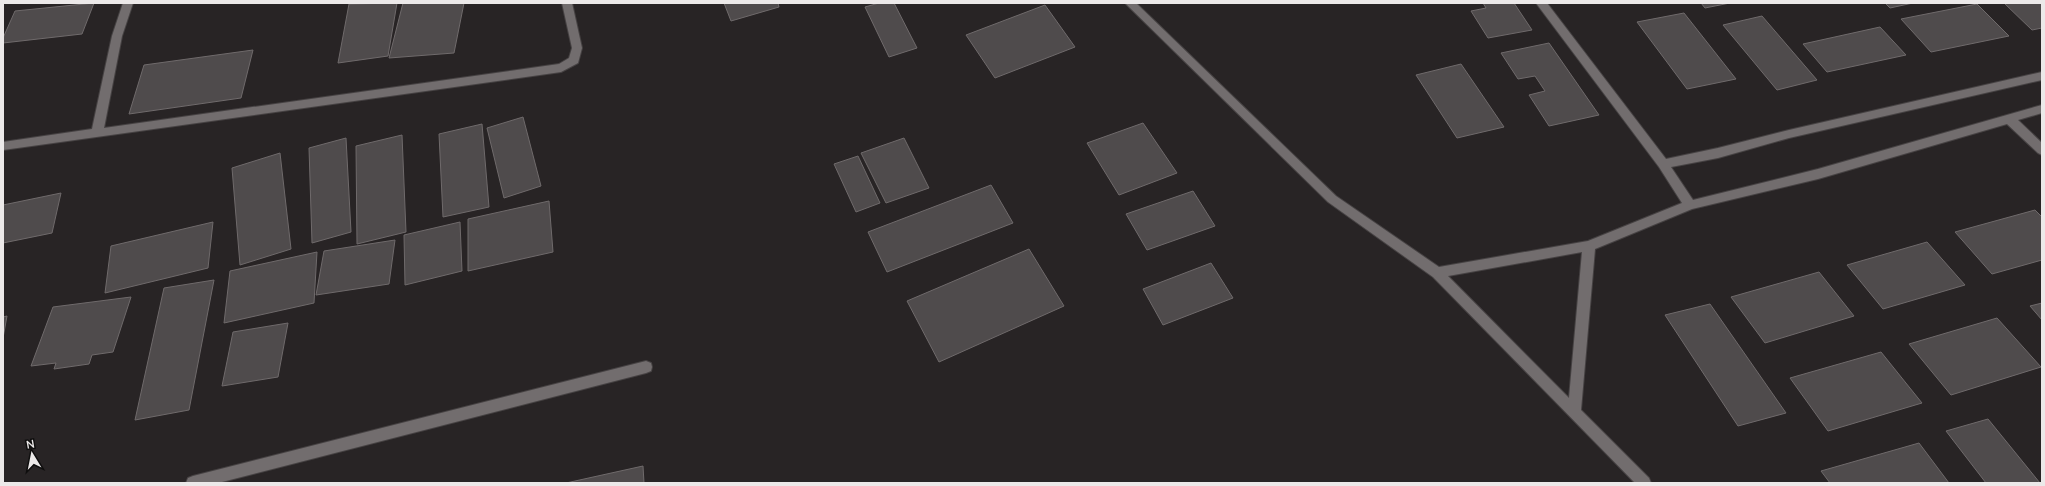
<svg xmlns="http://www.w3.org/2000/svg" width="2045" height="486" font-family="'Nunito Sans',sans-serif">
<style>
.building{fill:#4f4b4c;stroke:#6f6a6b}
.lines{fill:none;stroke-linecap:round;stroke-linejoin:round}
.minor-casing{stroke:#464243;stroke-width:2}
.minor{fill:#726d6e;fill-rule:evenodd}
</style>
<rect width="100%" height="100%" fill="#282425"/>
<!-- building -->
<path class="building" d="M94 3 82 34 3 43V38L15 11Z
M397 3 388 56 338 63 349 4Z
M403 3H464L454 53 389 58Z
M724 3H778L779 7 731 21Z
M879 3H894L917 48 889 57 865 7Z
M1483 3H1514L1532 30 1488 38 1471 11 1486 8Z
M1701 3H1730L1705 8Z
M1885 3H1913L1890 8Z
M2004 3H2042V28L2032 30Z
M1977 4 2009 36 1931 52 1901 19Z
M1045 5 1075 47 995 78 966 35Z
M1684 13 1736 79 1687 89 1637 22Z
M1762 16 1817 80 1777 90 1723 25Z
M1880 27 1906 55 1827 72 1803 44Z
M1549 43 1599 115 1549 126 1529 95 1545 91 1535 76 1518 79 1501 53Z
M253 50 241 98 129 114 144 65Z
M1461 64 1504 127 1457 138 1416 75Z
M523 117 541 186 504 198 487 128Z
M1143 123 1177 173 1119 195 1087 143Z
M482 124 489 207 443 217 439 134Z
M402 135 406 232 357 244 356 146Z
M346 138 351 232 312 243 309 148Z
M904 138 929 188 886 203 861 153Z
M280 153 291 249 240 265 232 168Z
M858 156 880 203 856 212 834 164Z
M991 185 1013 223 887 272 868 232Z
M1193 191 1215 226 1147 250 1126 214Z
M61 193 52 233 3 243V205Z
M549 201 553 252 468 271V219Z
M2035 210 2042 217V260L1992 274 1955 232Z
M213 222 208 268 105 293 111 246Z
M460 222 462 271 405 285 404 235Z
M395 240 389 284 316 295 324 251Z
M1927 242 1965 285 1883 309 1847 265Z
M1029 249 1064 306 939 362 907 301Z
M317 252 314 303 224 323 230 271Z
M1211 263 1233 298 1163 325 1143 289Z
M1819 272 1854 316 1765 343 1731 297Z
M214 280 189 410 135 420 164 288Z
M131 297 113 352 92 355 89 364 54 369 56 363 31 366 53 307Z
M2042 303V320L2030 306Z
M1710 304 1786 413 1738 426 1665 315Z
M7 316 3 338V317Z
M1997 318 2041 367 1951 395 1909 344Z
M288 323 278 377 222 386 233 332Z
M1881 352 1922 403 1828 431 1790 378Z
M1988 419 2040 483H1986L1946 431Z
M1919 443 1949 483H1830L1821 471Z
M643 466 644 483H566Z"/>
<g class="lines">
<defs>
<path id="minor" d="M123 3H133L122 36 104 128 559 64 569 58 572 48 562 3H572L582 48 578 63 561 72 3 150V142L92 129 112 36Z
M1125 3H1136L1336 196 1439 267 1588 241 1682 203 1659 167 1536 3H1547L1666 159 1718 148 1789 130 2042 72V80L1789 138 1718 158 1671 167 1693 200 1818 169 2042 105V113L2018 120 2042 143V155L2038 153 2007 124 1818 179 1692 209 1595 249 1581 410 1649 478 1651 483H1635L1433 277 1328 202ZM1582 252 1569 398 1448 276Z
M646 361 651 363 652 367 651 371 646 373 218 483H186L188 478 193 476Z"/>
</defs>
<!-- minor casing -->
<use href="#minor" class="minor-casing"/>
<!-- minor -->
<use href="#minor" class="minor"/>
</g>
<!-- border -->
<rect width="2045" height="486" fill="none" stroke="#ece9e9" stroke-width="8"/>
<!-- north arrow -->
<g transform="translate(32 454) rotate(350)" stroke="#0f0e0e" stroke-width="3" paint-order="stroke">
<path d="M0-3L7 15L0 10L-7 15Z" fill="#ece9e9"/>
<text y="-6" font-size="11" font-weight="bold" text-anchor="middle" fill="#ece9e9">N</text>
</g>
</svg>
